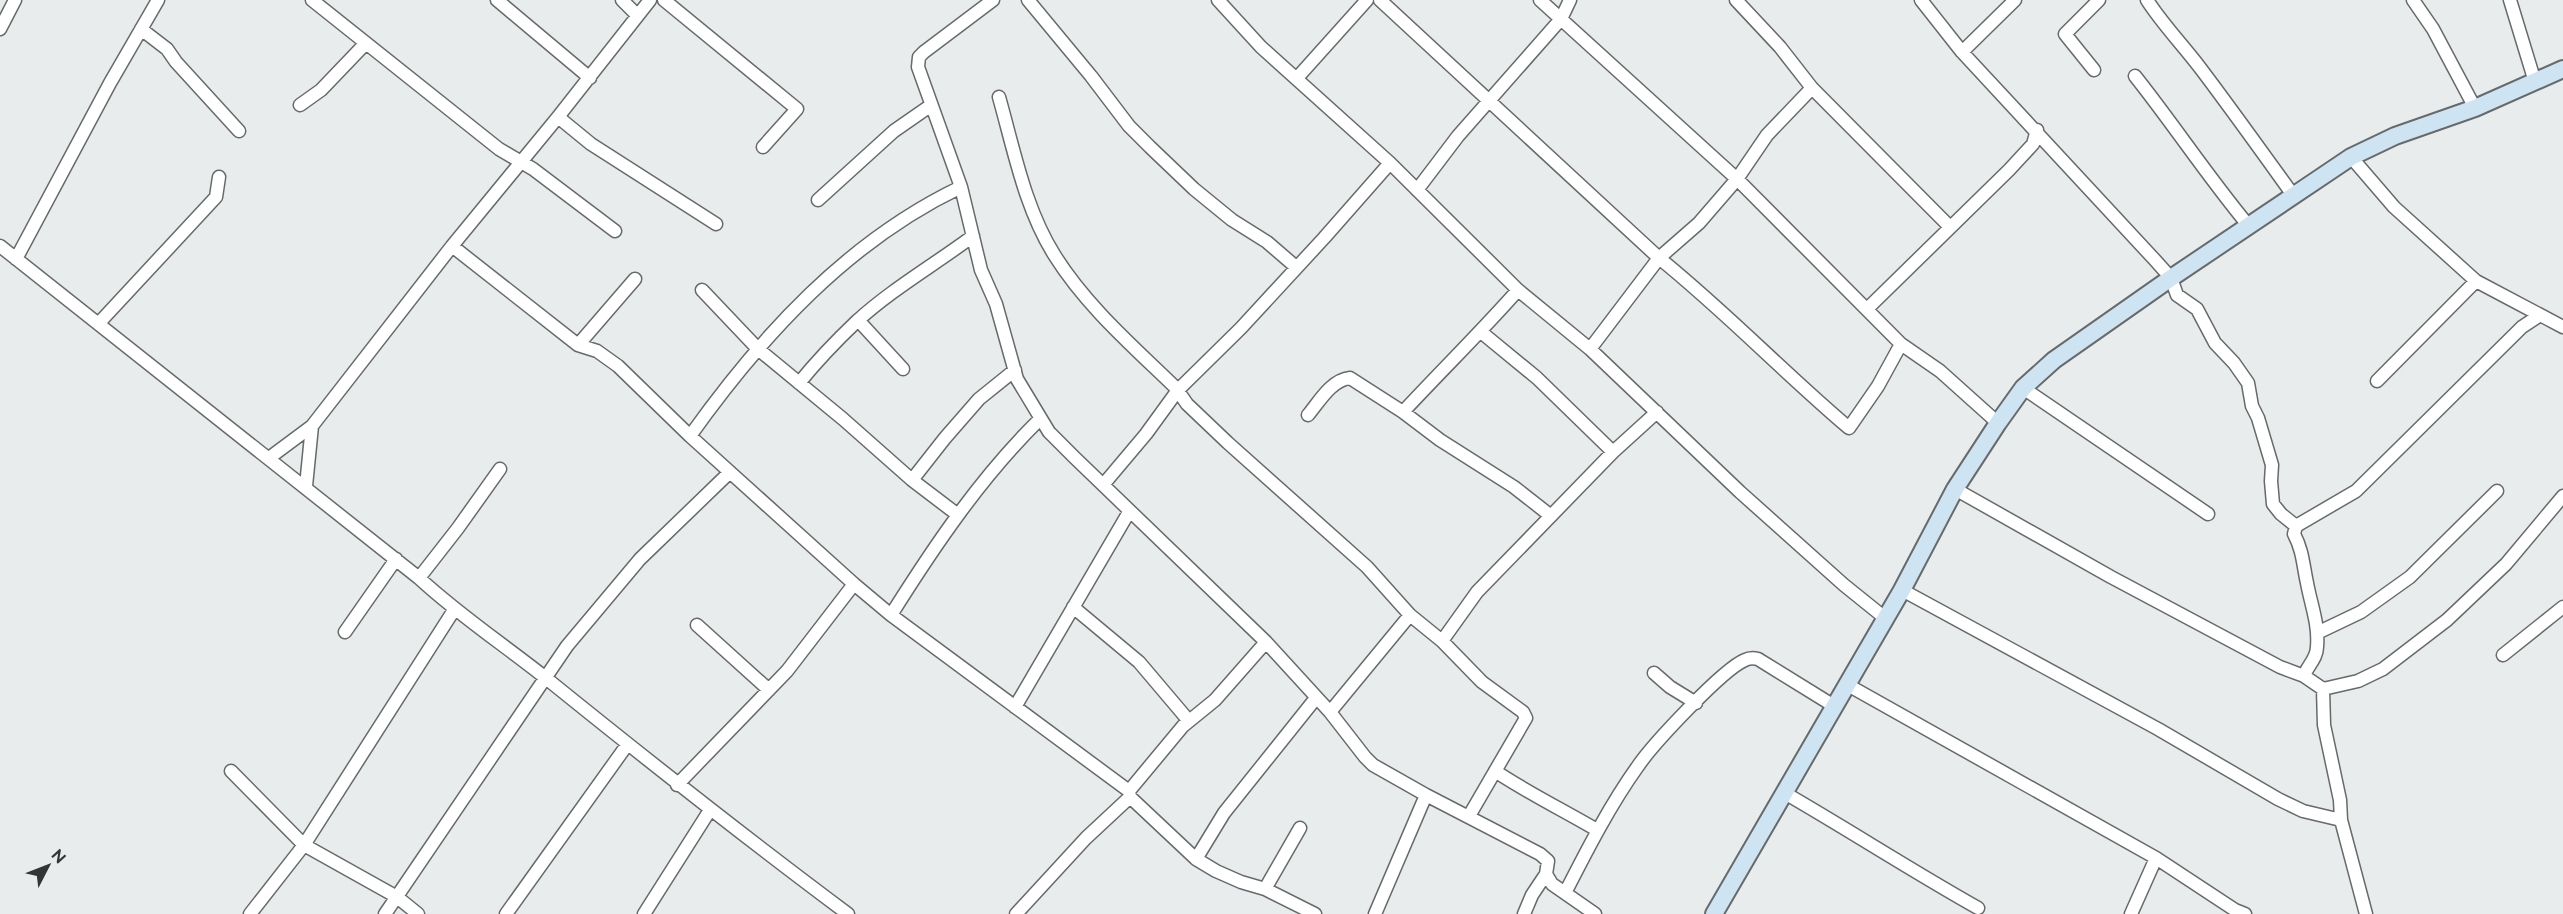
<svg xmlns="http://www.w3.org/2000/svg" width="2563" height="914" font-family="Raleway,sans-serif">
<style>
.lines{fill:none;stroke-linecap:round;stroke-linejoin:round}
.street-casing{stroke:#666a6b;stroke-width:15}
.secondary-casing{stroke:#666a6b;stroke-width:20}
.street{stroke:#fff;stroke-width:12}
.secondary{stroke:#cfe4f3;stroke-width:16}
</style>
<rect width="100%" height="100%" fill="#e8eced"/>
<g class="lines">
<defs>
<path id="street" d="M312 0 499 149 533 169 615 231
M497 0 590 78
M622 0 637 15
M664 0 797 109 763 147
M993 0 924 52 919 57 918 67 961 187 981 270 996 304 1017 379 1049 432 1074 457 1266 642 1330 712 1365 757 1373 765 1426 795 1540 854 1548 861 1546 874 1552 884 1595 914
M1028 0 1091 76 1129 126 1150 147 1194 189 1232 220 1267 242 1296 267
M1218 0 1261 47 1390 163 1518 290 1590 349 1740 492 1844 585 1885 618
M1380 0 1659 258C1725 311 1784 373 1849 428L1878 386 1901 344
M1540 0 1737 179 1901 344 1940 371 1998 423
M1736 0 1780 47 1812 88 1950 227
M1921 0 1962 52 2154 259 2171 278 2177 295 2197 309 2215 343 2234 363 2248 383 2252 406 2258 418 2272 465 2271 481 2273 504 2281 514 2296 526 2294 534C2303 551 2303 565 2307 583 2311 605 2319 624 2317 647 2317 659 2307 666 2304 676L2323 689 2324 725 2340 800 2341 820 2366 914
M2147 0C2163 25 2183 45 2201 69 2232 110 2262 152 2293 195
M2413 0 2433 29 2475 108
M2510 0 2535 82
M0 29 15 0
M141 29 167 49 176 62 239 131
M1962 52 2015 0
M2094 70 2065 34 2099 0
M2135 76C2174 125 2208 177 2248 225
M1297 78 1367 0
M999 97C1014 150 1025 209 1055 256 1087 307 1135 348 1178 390
M300 105 321 90 366 43
M558 117 591 144 716 224
M2351 157 2394 207 2476 281 2563 327
M1417 190 1458 136 1561 19 1570 0
M818 200 894 131 930 106
M0 246 419 578C460 616 503 644 547 679 646 759 746 838 848 914
M452 246 578 345 597 351 618 366 690 436 854 584 891 615 1129 791 1130 797 1196 859 1216 871 1241 882 1265 889 1315 914
M16 259 110 83 158 0
M702 290 758 349 843 419 912 480 958 515
M1867 309 2009 170 2033 144 2037 130
M858 320 903 369
M99 323 216 197 219 177
M1481 332 1537 378 1613 452
M578 345 635 279
M1590 349 1659 258 1699 223 1737 179 1767 135 1812 88
M2377 381 2476 281
M799 383C817 361 836 341 856 322 892 289 934 265 973 236
M2023 388 2208 514
M1178 391 1187 404 1228 443 1367 567 1410 615 1442 641 1482 682 1523 712 1526 718 1469 816
M1403 412C1441 371 1481 332 1518 290
M1308 415C1319 402 1331 380 1350 378L1403 412 1440 440 1514 487 1551 516
M690 436C762 335 848 241 961 187
M269 458 312 426 452 246 558 117 650 0
M912 480 945 438 979 399 1015 370
M1103 485 1146 434 1178 390 1241 328 1324 238 1390 163
M306 486 312 426
M1955 489 2111 577 2280 667 2304 676
M2296 526 2356 491 2522 327 2540 315
M419 578 458 528 500 469
M1902 590 2158 729 2278 799 2303 811 2341 820
M1073 607 1139 662 1189 721
M891 615C935 545 981 477 1040 419
M697 625 769 690
M345 632 396 559
M2317 633 2361 612 2410 577 2497 491
M1442 641 1477 592 1613 452 1657 412
M2503 655 2563 607
M1654 673 1670 687 1696 703
M1846 684 2156 858 2235 910 2245 914
M2323 689 2358 681 2383 669 2447 620 2506 564 2563 496
M1015 707 1129 512
M1330 712 1410 615
M231 771 304 845 454 610
M1495 771C1528 793 1563 810 1597 830
M677 785 787 671 854 584
M1129 791 1183 726 1215 700 1266 642
M1783 792C1849 830 1912 871 1978 908
M1196 859 1224 813 1316 698
M1265 889 1300 828
M1565 893C1587 850 1610 805 1638 766 1653 744 1723 669 1745 660 1749 658 1754 658 1758 659L1834 706
M250 914 304 845 397 897 418 914
M385 914 567 646 640 559 730 472
M506 914 627 745
M644 914 710 810
M1016 914 1086 838 1130 797
M1375 914 1426 795
M1524 914 1532 895 1546 874
M2131 914 2156 858"/>
<path id="secondary" d="M1714 914 1902 590 1955 489 1998 423 2023 388 2054 360 2171 278 2351 157 2395 136 2475 108 2563 69"/>
</defs>
<!-- street casing -->
<use href="#street" class="street-casing"/>
<!-- secondary casing -->
<use href="#secondary" class="secondary-casing"/>
<!-- street -->
<use href="#street" class="street"/>
<!-- secondary -->
<use href="#secondary" class="secondary"/>
</g>
<!-- north arrow -->
<g transform="translate(48 866) rotate(48)" stroke="#e8eced" stroke-width="4.5" paint-order="stroke">
<path d="M0-4.5L10 22L0 15L-10 22Z" fill="#333435"/>
<text y="-9" font-size="16" font-weight="bold" text-anchor="middle" fill="#333435">N</text>
</g>
</svg>
